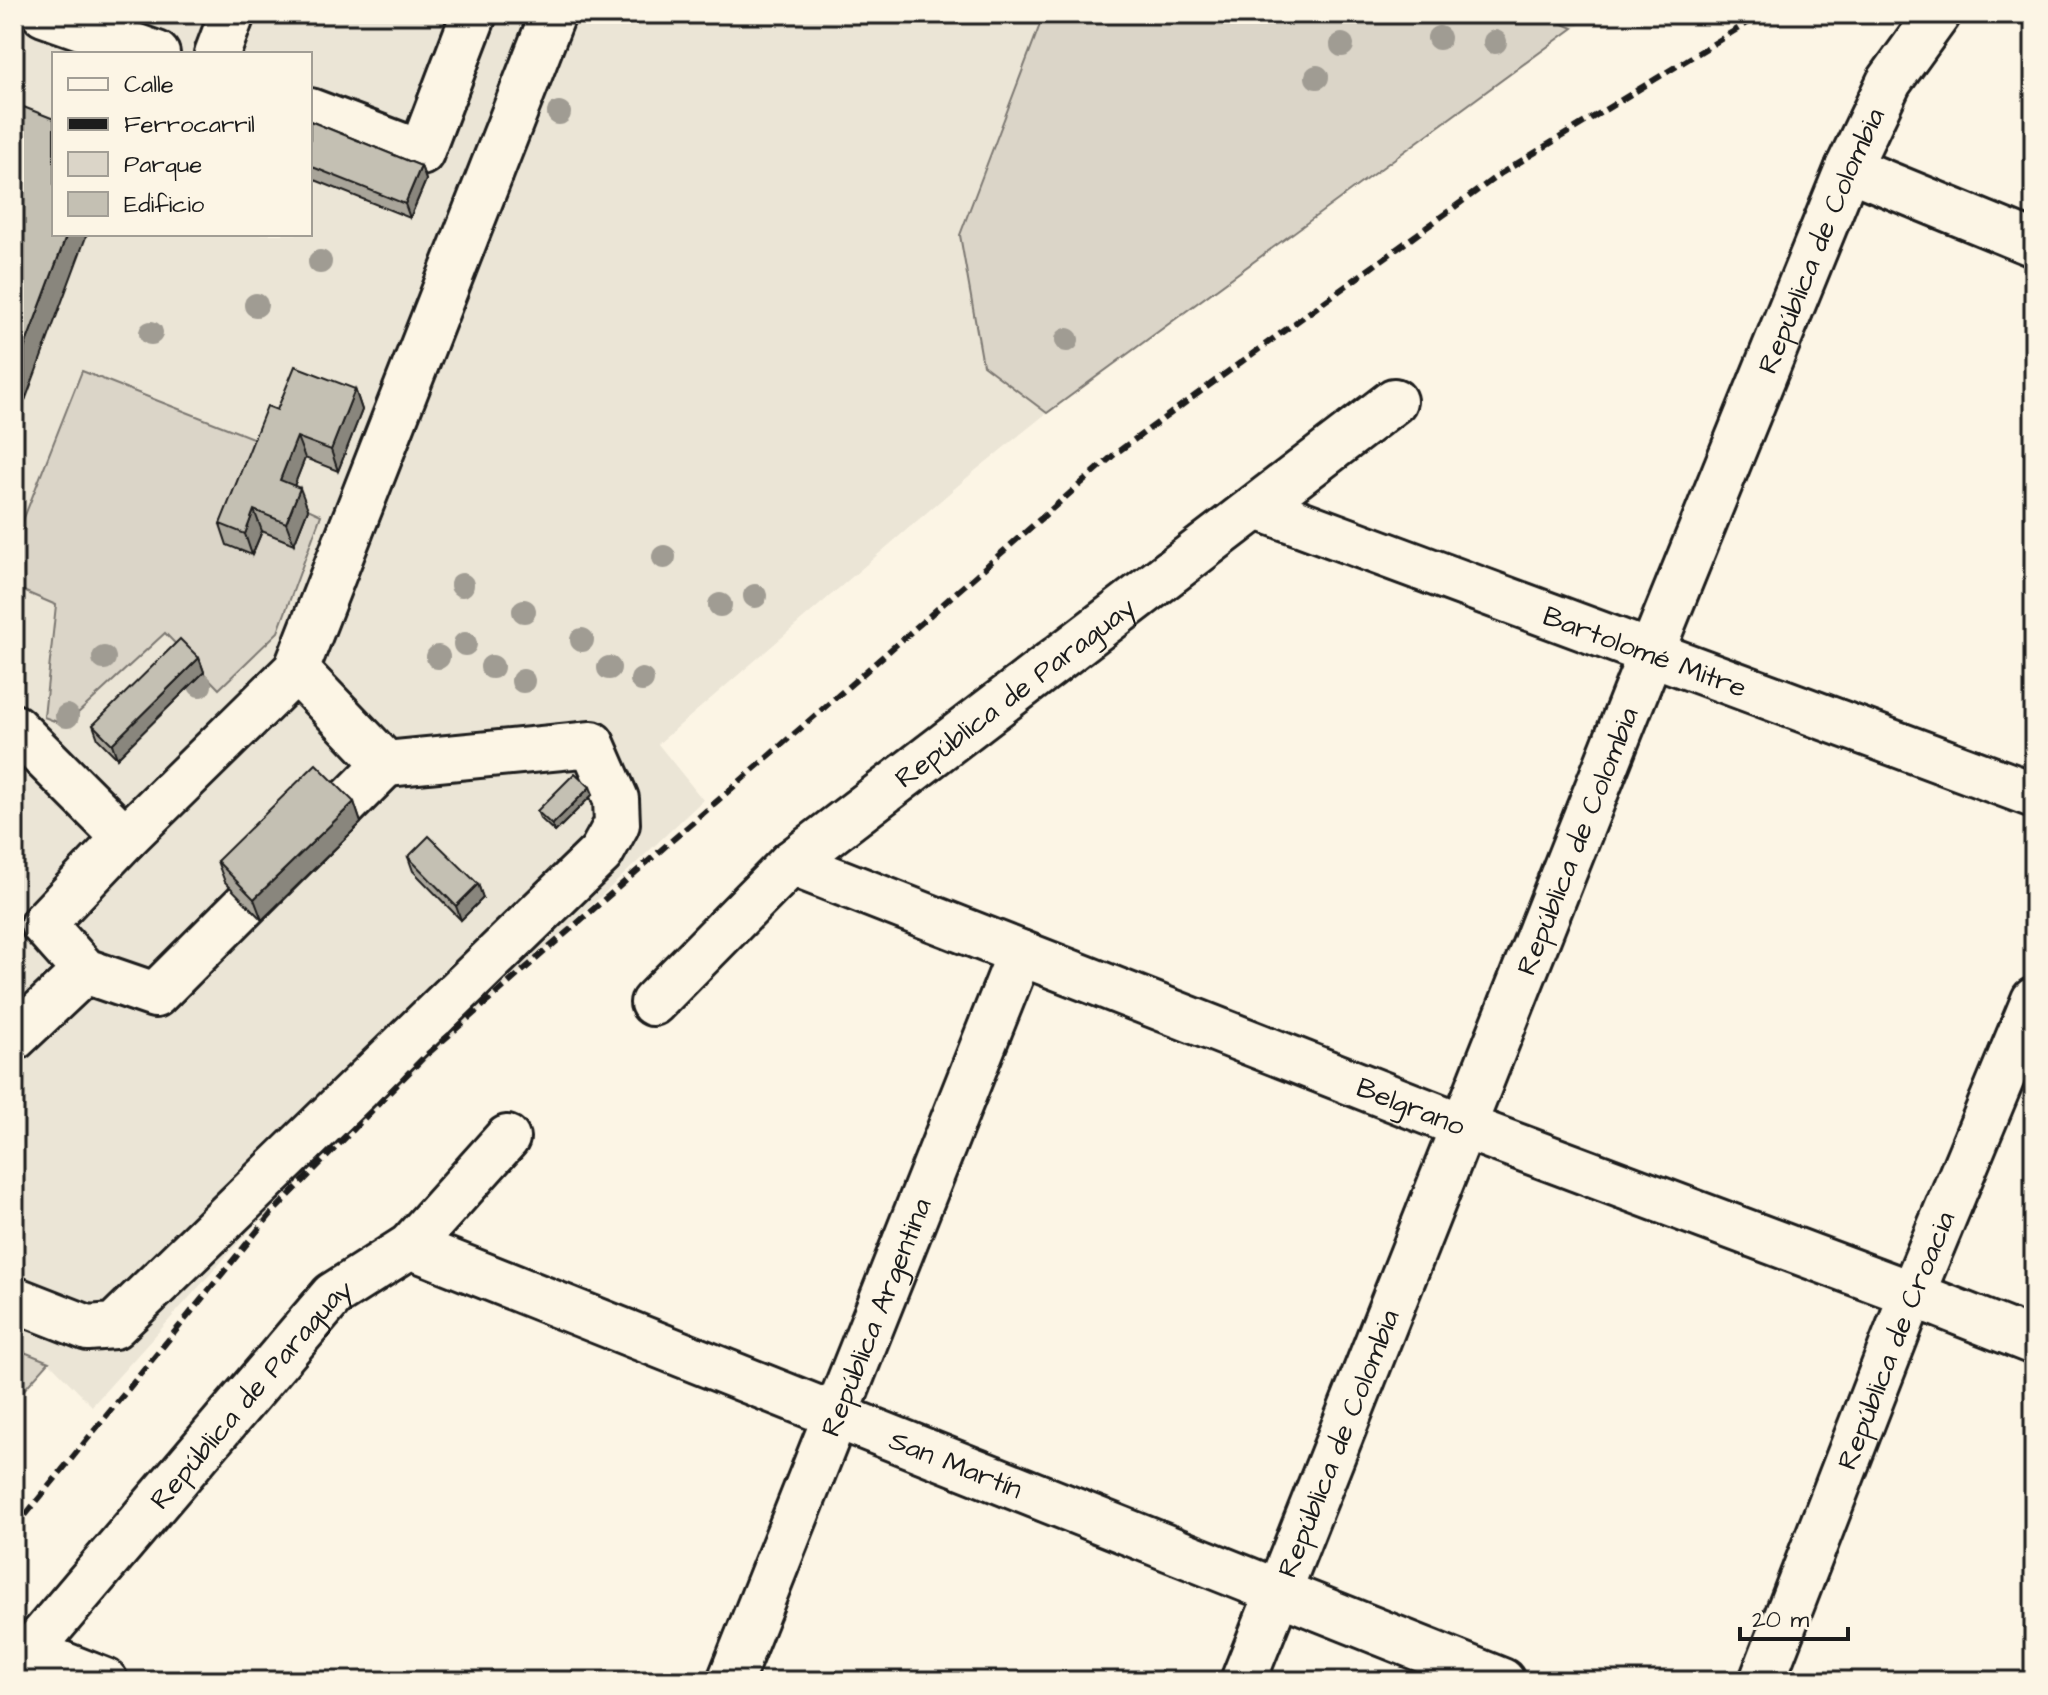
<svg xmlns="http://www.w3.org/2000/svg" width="2048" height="1695" font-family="'Architects Daughter',sans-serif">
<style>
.built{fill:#ebe5d6;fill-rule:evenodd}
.green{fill:#dbd5c8;stroke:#7c7872;stroke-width:2}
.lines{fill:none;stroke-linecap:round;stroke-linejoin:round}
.minor-casing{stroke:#1c1c1c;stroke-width:50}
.minor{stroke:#fcf5e5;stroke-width:44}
.rail{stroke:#1c1c1c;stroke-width:6;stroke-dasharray:12 6;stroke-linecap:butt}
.tree{fill:#a09c93}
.wall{fill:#a9a59a;stroke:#1c1c1c;stroke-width:2}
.shaded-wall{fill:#89867d;stroke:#1c1c1c;stroke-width:2}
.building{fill:#c4c0b3;stroke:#1c1c1c;stroke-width:2}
.labels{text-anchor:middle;stroke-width:6;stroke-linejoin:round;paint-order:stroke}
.street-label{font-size:28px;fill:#1c1c1c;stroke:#fcf5e5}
</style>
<rect width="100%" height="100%" fill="#fcf5e5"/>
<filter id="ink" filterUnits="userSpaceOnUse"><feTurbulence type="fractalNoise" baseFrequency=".0125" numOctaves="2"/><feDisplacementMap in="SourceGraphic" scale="16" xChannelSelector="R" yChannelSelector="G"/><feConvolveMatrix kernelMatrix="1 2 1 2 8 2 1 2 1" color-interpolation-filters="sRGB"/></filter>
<g filter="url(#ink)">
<!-- built -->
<path class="built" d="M14 14H1595L1225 270 976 470 658 744 703 800 265 1213 92 1406 49 1362 14 1348ZM54 54H310V234H54Z"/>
<!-- green -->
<path class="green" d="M1044 14H1540L1573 28 1047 413 983 365 960 235Z
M82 371 268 444 262 531 294 544 308 509 321 515 278 632 219 689 165 633 65 725 44 717 56 605 14 587V543Z
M14 1348 49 1362 14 1401Z"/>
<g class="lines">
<defs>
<g id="minor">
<path d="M44 14 157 54"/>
<path d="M217 54 232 14"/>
<path d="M310 111 421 153 474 14"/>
<path d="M1848 168 2034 244"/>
<path id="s1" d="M1257 507 2034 795"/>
<path d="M296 670 386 764 155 995 85 971 43 924 125 838 296 670 553 14"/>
<path d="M14 727 125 838"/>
<path id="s2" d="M791 863 1463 1126 1912 1294 2034 1342"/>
<path id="s3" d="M653 1003 791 863 1394 401"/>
<path d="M14 1038 85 971"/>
<path id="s4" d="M410 1246 1502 1681"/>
<path d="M14 1299 88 1328 114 1326 601 853 617 824 616 799 592 744 386 764"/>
<path d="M29 1651 105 1681"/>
<path id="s5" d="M14 1670 333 1295 410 1246 507 1138"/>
<path id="s6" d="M730 1681 1020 953"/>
<path id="s7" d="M1243 1681 1651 653 1848 168 1889 82 1938 14"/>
<path id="s8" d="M1762 1681 1912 1294 2034 1000"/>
</g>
</defs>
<!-- minor casing -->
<use href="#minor" class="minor-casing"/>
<!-- minor -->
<use href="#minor" class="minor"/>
<!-- rail -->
<path class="rail" d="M14 1529 271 1214 425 1056 1116 453 1500 174 1762 14"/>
</g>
<!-- trees -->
<g class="tree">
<circle cx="1439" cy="38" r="12"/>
<circle cx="1495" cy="42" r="12"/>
<circle cx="1342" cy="45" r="12"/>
<circle cx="1317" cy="77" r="12"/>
<circle cx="559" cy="113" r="12"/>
<circle cx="320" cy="262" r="12"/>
<circle cx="256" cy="305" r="12"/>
<circle cx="151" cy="333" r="12"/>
<circle cx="1067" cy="340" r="12"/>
<circle cx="664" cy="557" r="12"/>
<circle cx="462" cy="585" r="12"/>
<circle cx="755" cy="596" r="12"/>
<circle cx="720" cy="605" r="12"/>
<circle cx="524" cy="611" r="12"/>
<circle cx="582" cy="640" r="12"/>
<circle cx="465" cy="644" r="12"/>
<circle cx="438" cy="657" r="12"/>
<circle cx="104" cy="658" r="12"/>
<circle cx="492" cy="667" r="12"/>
<circle cx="609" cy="668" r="12"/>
<circle cx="642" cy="680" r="12"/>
<circle cx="523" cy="681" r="12"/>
<circle cx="200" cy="685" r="12"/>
<circle cx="67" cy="716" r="12"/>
</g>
<!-- wall -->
<path class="wall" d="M310 121 421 166 426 180 410 218 310 178Z
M14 124 26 398 14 393Z
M355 389 362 410 338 471 305 458 294 486 308 509 294 544 262 531 252 555 227 545 220 524 277 410Z
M199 658 204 672 117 758 98 739 93 725Z
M593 794 555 832 540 818 537 811Z
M354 802 361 823 262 920 225 882 217 861Z
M408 857 478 884 483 898 461 920 413 871Z"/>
<!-- shaded-wall -->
<path class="shaded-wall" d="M421 166 426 180 410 218 405 204Z
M67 234H87L26 398 16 370Z
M355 389 362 410 338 471 331 450Z
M297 437 305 458 288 501 280 480Z
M300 488 308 509 294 544 286 523Z
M254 510 262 531 252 555 245 534Z
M199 658 204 672 117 758 112 744Z
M590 787 593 794 555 832 552 825Z
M354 802 361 823 262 920 254 899Z
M478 884 483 898 461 920 456 906Z"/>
<!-- building -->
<path class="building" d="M21 106 54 119V234H67L16 370H14V124Z
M310 121 421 166 405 204 310 166Z
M295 366 355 389 331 450 297 437 280 480 300 488 286 523 254 510 245 534 220 524 267 406 277 410Z
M180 639 199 658 112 744 93 725Z
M316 764 354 802 254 899 217 861Z
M575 773 590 787 552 825 537 811Z
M429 836 478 884 456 906 408 857Z"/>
</g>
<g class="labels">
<!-- street labels -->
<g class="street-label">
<text dy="10" stroke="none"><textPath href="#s7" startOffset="1552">República de Colombia</textPath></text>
<text dy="10" stroke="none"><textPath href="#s1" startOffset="414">Bartolomé Mitre</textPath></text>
<text dy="10" stroke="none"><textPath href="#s3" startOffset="478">República de Paraguay</textPath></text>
<text dy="10" stroke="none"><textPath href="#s7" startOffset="904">República de Colombia</textPath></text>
<text dy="10" stroke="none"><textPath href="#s2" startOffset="666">Belgrano</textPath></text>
<text dy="10" stroke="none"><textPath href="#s6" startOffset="392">República Argentina</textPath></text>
<text dy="10" stroke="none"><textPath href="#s8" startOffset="366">República de Croacia</textPath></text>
<text dy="10" stroke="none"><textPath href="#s5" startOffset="364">República de Paraguay</textPath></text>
<text dy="10" stroke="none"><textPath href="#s7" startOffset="256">República de Colombia</textPath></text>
<text dy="10" stroke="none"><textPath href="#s4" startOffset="588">San Martín</textPath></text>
</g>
</g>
<!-- margin -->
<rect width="2048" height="1695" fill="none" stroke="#fcf5e5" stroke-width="48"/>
<rect x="24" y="24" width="2000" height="1647" fill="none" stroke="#1c1c1c" stroke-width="3" filter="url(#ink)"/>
<!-- legend -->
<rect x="52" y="52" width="260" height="184" fill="#fcf5e5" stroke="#a29e95" stroke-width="2"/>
<rect x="68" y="78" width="40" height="12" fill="#fcf5e5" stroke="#a29e95" stroke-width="2"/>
<text x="124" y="92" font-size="24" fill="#1c1c1c">Calle</text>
<rect x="68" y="118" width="40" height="12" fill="#1c1c1c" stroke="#a29e95" stroke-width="2"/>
<text x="124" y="132" font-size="24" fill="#1c1c1c">Ferrocarril</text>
<rect x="68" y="152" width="40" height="24" fill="#dbd5c8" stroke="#a29e95" stroke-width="2"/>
<text x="124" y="172" font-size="24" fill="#1c1c1c">Parque</text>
<rect x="68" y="192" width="40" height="24" fill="#c4c0b3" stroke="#a29e95" stroke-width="2"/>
<text x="124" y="212" font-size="24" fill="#1c1c1c">Edificio</text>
<!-- scale -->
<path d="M1740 1627v12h108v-12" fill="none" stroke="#1c1c1c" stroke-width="4"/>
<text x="1752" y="1627" font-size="24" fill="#1c1c1c" stroke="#fcf5e5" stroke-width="6" paint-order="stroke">20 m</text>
</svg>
